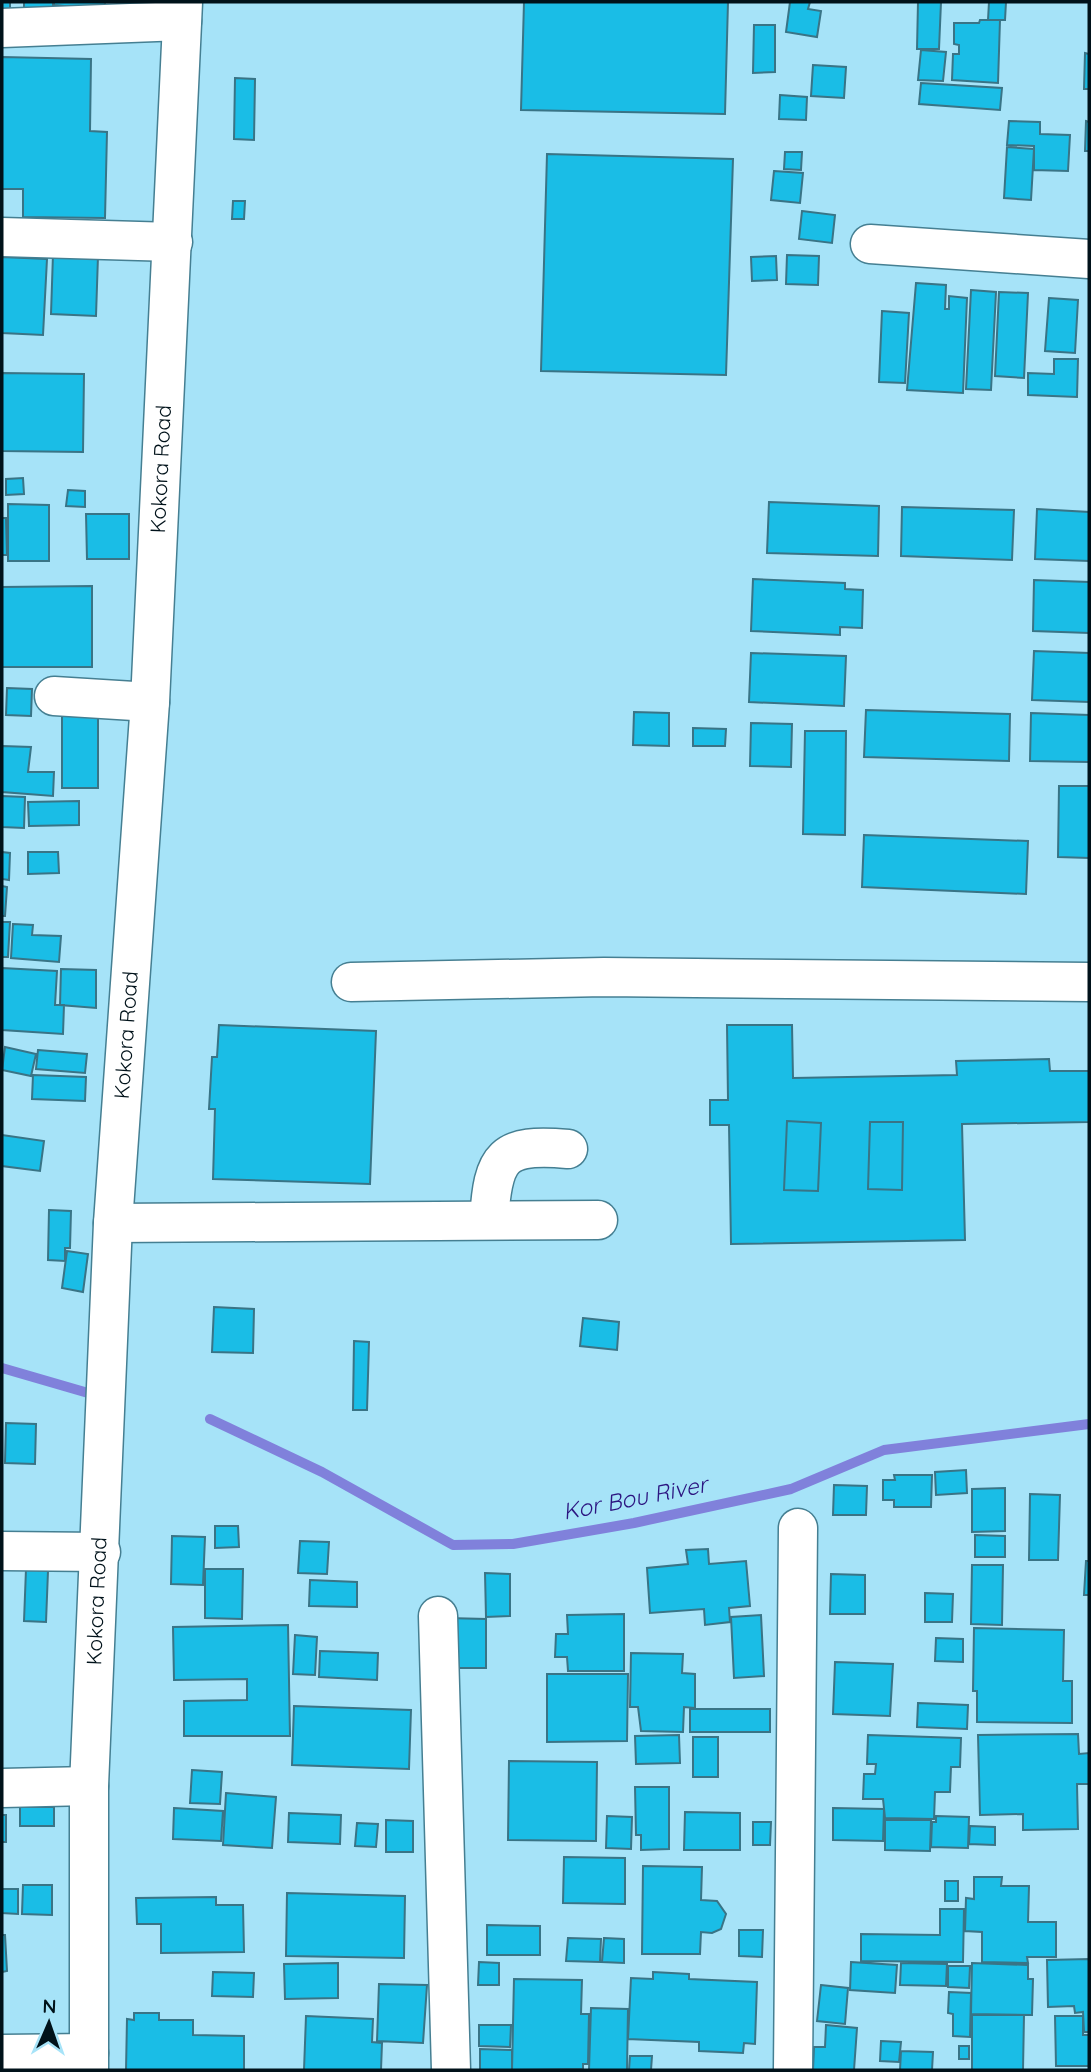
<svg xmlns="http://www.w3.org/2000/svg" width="1091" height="2072" font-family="Quicksand,sans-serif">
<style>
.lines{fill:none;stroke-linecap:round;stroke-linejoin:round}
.stream{stroke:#8081db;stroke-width:10}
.building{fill:#1abde6;stroke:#397486;stroke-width:2;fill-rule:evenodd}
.minor-casing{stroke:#457f92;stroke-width:41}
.minor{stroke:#fff;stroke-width:38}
.labels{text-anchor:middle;stroke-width:5;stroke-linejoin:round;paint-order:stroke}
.street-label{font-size:21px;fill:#00121a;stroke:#a6e3f8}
.water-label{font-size:23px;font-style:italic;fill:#2c1580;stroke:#a6e3f8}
</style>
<rect width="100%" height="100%" fill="#a6e3f8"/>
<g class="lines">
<!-- stream -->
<path class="stream" d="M2 1368 95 1395
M210 1419 322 1472 453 1545 513 1544 634 1523 791 1489 884 1450 1089 1424"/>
</g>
<!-- building -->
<path class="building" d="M2 2H10V16H2Z
M24 2H53V15L24 14Z
M54 2H105V10L54 5Z
M524 2H728L725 114 521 110Z
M790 2H810L808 9 821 11 817 37 786 32Z
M918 2H941L939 49H917Z
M989 2H1006L1005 20H988Z
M980 20H1000L998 83 952 80 953 54H959V45L954 44V23H979Z
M754 25H775V72L753 73Z
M921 50 946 52 943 81 918 80Z
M1085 53 1089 54V89H1084Z
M2 57 91 59 90 131 107 132 105 218 23 217V189H2Z
M813 65 846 67 844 98 811 96Z
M235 78 255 79 254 140 234 139Z
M921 83 1002 88 1000 110 919 104Z
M780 95 807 97 806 120 779 119Z
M1009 121 1040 122V134L1070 135 1068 171 1034 170V146L1007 145Z
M1086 121 1089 122V151H1085Z
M1007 147 1034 149 1031 200 1004 198Z
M785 152H802L801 170 784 169Z
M547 154 733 159 726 375 541 371Z
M774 171 803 173 800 203 771 200Z
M233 201H245L244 219H232Z
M802 211 835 215 832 243 799 239Z
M53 254 98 256 96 316 51 314Z
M787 255 819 256 818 285 786 284Z
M776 256 777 280 752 281 751 257Z
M2 257 47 259 43 335 2 333Z
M916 283 946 285 945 309H949V296L967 298 963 393 907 390Z
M971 290 996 292 991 390 966 389Z
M999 292 1028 293 1024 378 995 376Z
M1049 298 1078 300 1075 353 1045 351Z
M882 311 909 313 905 383 879 382Z
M1054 359H1078L1077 397 1028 395V373L1054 374Z
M2 373 84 374 83 452 2 451Z
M23 478 24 494 6 495V479Z
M68 490 85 491V507L66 506Z
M769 502 879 506 878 556 767 553Z
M8 504 49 505V561H8Z
M902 507 1014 510 1012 560 901 556Z
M1037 509 1089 512V561L1035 559Z
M86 514H129V559H87Z
M2 518H6L7 555H2Z
M753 579 845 583V589L863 590 862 628 840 627V635L751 631Z
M1034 580 1089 582V633L1033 631Z
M92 586V667H2V587Z
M1034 651 1089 653V702L1032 700Z
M751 653 846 656 844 706 749 702Z
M7 688 32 689 31 716 6 715Z
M866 710 1010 714 1009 761 864 757Z
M62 712H98V788H62Z
M634 712 669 713V746L633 745Z
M1031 713 1089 715V762L1030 761Z
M751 723 792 724 791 767 750 766Z
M693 728 726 729 725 746H693Z
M805 731H846L845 835 803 834Z
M2 746 31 747 28 772H54L53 796 2 792Z
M1059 786H1089V858L1058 857Z
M2 796 25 797 24 828 2 827Z
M79 801V825L29 826 28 802Z
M864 835 1028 841 1026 894 862 887Z
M2 852 10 853 9 880 2 879Z
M28 852H58L59 873 28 874Z
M2 886 7 887 5 916H2Z
M2 922H10L8 957H2Z
M13 924 33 925 32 935 61 936 59 962 11 958Z
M2 968 57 971 55 1005H64L63 1034 2 1030Z
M61 969 96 970V1008L60 1005Z
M219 1025 376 1031 370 1184 213 1179 215 1109H209L212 1057H217Z
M727 1025H792L793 1078 957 1075 956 1061 1049 1059 1050 1071H1089V1122L962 1124 965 1240 731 1244 729 1125H710V1100H728ZM787 1121 821 1123 818 1191 784 1190ZM870 1122H903L902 1190 868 1189Z
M5 1047 36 1054 31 1076 2 1070Z
M38 1050 87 1054 85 1073 36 1069Z
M33 1075 86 1077 85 1101 32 1099Z
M787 1121 821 1123 818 1191 784 1190Z
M870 1122H903L902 1190 868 1189Z
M2 1135 44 1141 40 1171 2 1166Z
M49 1210 71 1211 70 1248H65V1261L48 1260Z
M67 1251 88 1254 83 1292 62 1288Z
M214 1307 254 1309 253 1353 212 1352Z
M583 1318 619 1322 617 1350 580 1346Z
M354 1341 369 1342 367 1410H353Z
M6 1423 36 1424 35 1464 5 1463Z
M966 1470 967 1493 936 1495 935 1472Z
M894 1475H932L931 1507H894V1500H883V1480H895Z
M834 1485 867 1486 866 1515H833Z
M1005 1488V1531L972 1532V1489Z
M1030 1494 1060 1495 1058 1560H1029Z
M215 1526H238L239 1547 215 1548Z
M975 1535 1005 1536V1557H975Z
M172 1536 205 1537 203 1585 171 1584Z
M300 1541 329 1542 327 1574 298 1573Z
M708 1549 709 1564 746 1561 750 1606 729 1608 730 1622 705 1625 704 1609 650 1613 647 1568 688 1564 686 1550Z
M1086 1561H1089V1595H1084Z
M972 1565H1003L1002 1625 971 1624Z
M26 1569 48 1571 46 1622 24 1621Z
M205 1569H243L242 1619 205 1618Z
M485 1573 510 1574V1616L486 1617Z
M831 1574 865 1575V1614H830Z
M310 1580 357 1582V1607L309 1606Z
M925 1593 953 1594 952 1622H925Z
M624 1614V1671H568L567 1657H555L556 1634H568L567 1615Z
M761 1615 764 1676 734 1678 731 1617Z
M447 1618 486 1619V1668H447Z
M288 1625 290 1736H184V1701L247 1700V1679L174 1680 173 1627Z
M974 1628 1064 1630 1063 1681H1072V1723L977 1722V1691H973Z
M295 1635 317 1637 315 1675 293 1674Z
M936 1638 963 1639V1662L935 1661Z
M320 1651 378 1653 377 1680 319 1677Z
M631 1653 683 1654 682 1673 695 1674V1708L684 1707 683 1732 641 1731 638 1707H630Z
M835 1662 893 1664 890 1716 833 1714Z
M547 1674H628L627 1741 547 1742Z
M918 1703 968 1705 967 1729 917 1727Z
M294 1706 411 1710 409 1769 292 1765Z
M690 1709H770V1732H690Z
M1078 1734 1079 1754 1089 1753V1784H1077L1078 1829 1023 1830V1814L980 1815 978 1735Z
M679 1735 680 1763 636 1764 635 1736Z
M868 1735 961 1738 960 1767H951L950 1792H935L934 1819 885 1818 883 1799H863L864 1774H875L876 1764H867Z
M693 1737H718V1777H693Z
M509 1761 597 1762 596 1841 508 1840Z
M192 1770 222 1772 220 1804 190 1803Z
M635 1787H669V1849L641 1850V1835H636Z
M226 1793 276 1797 272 1848 223 1845Z
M20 1807H54V1826H20Z
M174 1808 223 1811 221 1841 173 1839Z
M833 1808 884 1809 883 1841 833 1840Z
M685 1812 740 1813V1850H684Z
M289 1813 341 1815 340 1844 288 1842Z
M2 1815H6V1842H2Z
M607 1816 632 1817 631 1849 606 1848Z
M936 1816 969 1817 968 1848 931 1847 932 1822H936Z
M386 1820 413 1821V1852H386Z
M885 1820H931L930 1851 885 1850Z
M753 1822H771L770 1845H753Z
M357 1823 378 1824 376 1847 355 1846Z
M970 1826 995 1827V1845L969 1844Z
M564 1857 625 1858V1904L563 1903Z
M643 1866 702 1867 701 1900 717 1901 726 1914 721 1929 712 1933 701 1932 700 1954H642Z
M974 1877H1002L1001 1886H1029L1028 1922H1056V1957H1027L1028 1963 982 1962V1932L965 1931 966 1898 974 1899Z
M945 1881H958V1901H945Z
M23 1885H52V1915L22 1914Z
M2 1889H18V1914L2 1913Z
M287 1893 405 1896 404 1958 286 1956Z
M216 1897V1905H243L244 1952 161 1953V1924H137L136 1898Z
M940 1909H964L963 1962 861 1961V1934L940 1935Z
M487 1925 540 1926V1955H487Z
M739 1930H763L762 1957 739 1956Z
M2 1935H5L7 1971 2 1972Z
M568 1938 601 1939 600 1962 566 1961Z
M604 1938 624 1939V1963L602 1962Z
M1089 1959V2032H1084L1083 2012 1075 2013 1074 2006 1048 2007 1047 1960Z
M479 1962 499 1963V1985H478Z
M851 1962 897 1965 895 1993 850 1990Z
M338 1963V1998L285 1999 284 1964Z
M901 1963 947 1964 946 1986 900 1985Z
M972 1963 1028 1965V1979H1033L1032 2015 971 2014Z
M948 1966H970L969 1988 948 1987Z
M213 1972 254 1973 253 1997 212 1996Z
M653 1972 689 1974V1979L757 1982 755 2044 744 2043 743 2053 699 2051V2042L628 2039 631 1978 653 1979Z
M514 1979 582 1980 581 2014H589L588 2064H583V2069L512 2070Z
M379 1984 427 1985 423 2043 377 2041Z
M821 1985 848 1988 845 2024 817 2021Z
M949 1992 971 1993 970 2037 953 2036V2014L948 2013Z
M591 2008 628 2009 627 2070H589Z
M134 2013H159V2020H193V2035L244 2036V2070H126L127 2019 134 2020Z
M972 2015H1024L1023 2070H972Z
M306 2016 373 2019 372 2042 382 2043 381 2070H304Z
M1055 2016H1083V2035H1089V2066H1056Z
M479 2025H511L510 2047 479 2046Z
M826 2025 857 2028 854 2070H813L814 2047H825Z
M881 2041 901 2042 899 2062 880 2061Z
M959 2046H969V2059H959Z
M480 2049 512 2050V2070H480Z
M901 2051 933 2052 932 2070H900Z
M630 2056H652L651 2070H629Z"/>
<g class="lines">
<defs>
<g id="minor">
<path d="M2 28 182 21"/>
<path d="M2 237 173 242"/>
<path d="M870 244 1089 259"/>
<path d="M54 696 150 702"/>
<path d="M351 982 604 977 1089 982"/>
<path d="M489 1220C493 1156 502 1143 568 1149"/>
<path d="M113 1223 598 1220"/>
<path d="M2 1551 101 1552"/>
<path d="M438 1616 451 2070"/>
<path d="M2 1788 89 1786"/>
<path d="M2 2054 89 2053"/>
<path id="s1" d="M89 2070V1786L113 1223 150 702 183 2"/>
<path d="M793 2070 798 1528"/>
</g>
</defs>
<!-- minor casing -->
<use href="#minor" class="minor-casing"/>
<!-- minor -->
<use href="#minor" class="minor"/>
</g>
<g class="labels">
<!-- street labels -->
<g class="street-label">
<text dy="7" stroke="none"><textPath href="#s1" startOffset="1603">Kokora Road</textPath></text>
<text dy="7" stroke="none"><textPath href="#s1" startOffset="1036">Kokora Road</textPath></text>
<text dy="7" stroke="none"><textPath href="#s1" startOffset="469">Kokora Road</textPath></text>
</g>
<!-- water labels -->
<g class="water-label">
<text transform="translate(635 1498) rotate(-11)" y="8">Kor Bou River</text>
</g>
</g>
<!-- border -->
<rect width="1091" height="2072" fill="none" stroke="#00121a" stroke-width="7"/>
<!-- north arrow -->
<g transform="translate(49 2023) rotate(2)" stroke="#a6e3f8" stroke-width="5" paint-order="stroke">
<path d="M0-5L12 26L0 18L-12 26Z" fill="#00121a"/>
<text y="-10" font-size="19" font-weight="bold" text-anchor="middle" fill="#00121a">N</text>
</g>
</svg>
